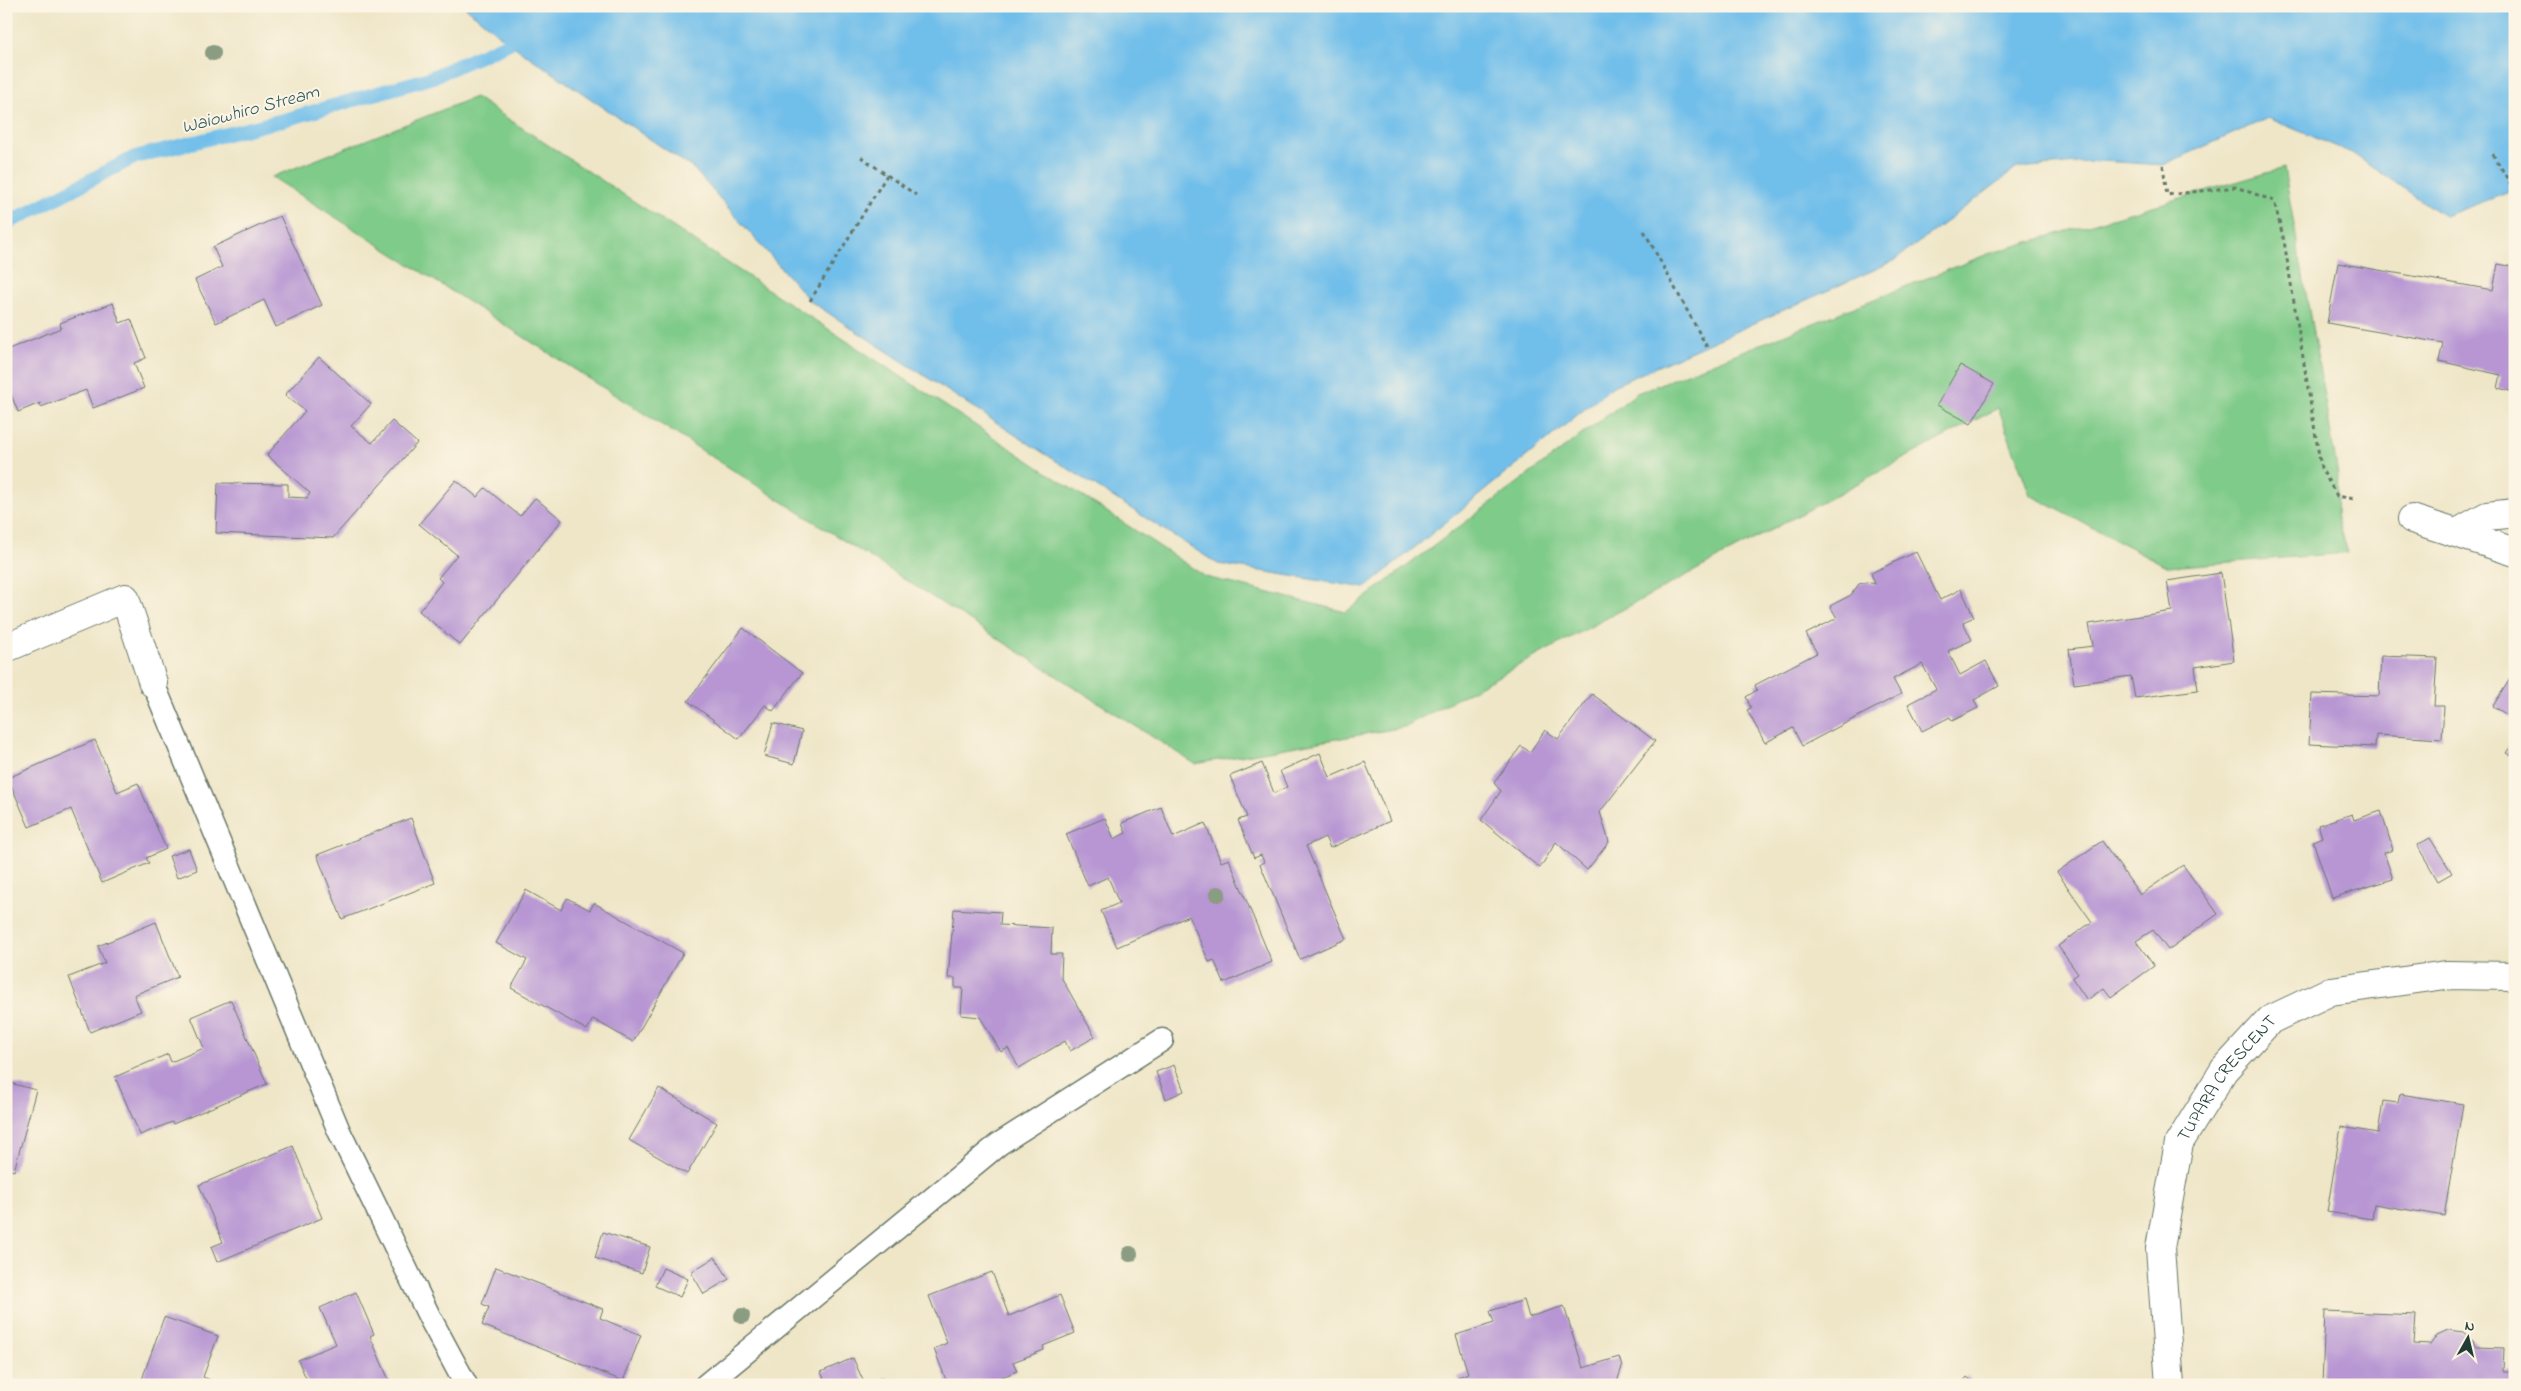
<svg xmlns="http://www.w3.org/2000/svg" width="2521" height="1391" font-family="'Indie Flower',sans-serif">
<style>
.green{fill:#7fcb89;stroke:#4f845e}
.water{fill:#6fbeea;stroke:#477e8f}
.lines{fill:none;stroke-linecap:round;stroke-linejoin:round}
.stream{stroke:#6fbeea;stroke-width:14}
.building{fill:#b796d3}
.lane-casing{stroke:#687868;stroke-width:25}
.street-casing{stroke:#687868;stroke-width:30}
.path{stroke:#687868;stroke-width:3;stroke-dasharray:4 4;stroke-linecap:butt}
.lane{stroke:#fff;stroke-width:22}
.street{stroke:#fff;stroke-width:28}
.tree{fill:#8a9c82}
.labels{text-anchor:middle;stroke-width:4;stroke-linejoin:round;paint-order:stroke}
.street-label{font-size:18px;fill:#1f3d34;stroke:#fcf5e5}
.water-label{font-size:19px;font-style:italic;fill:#335d62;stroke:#fcf5e5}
</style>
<rect width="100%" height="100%" fill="#fcf5e5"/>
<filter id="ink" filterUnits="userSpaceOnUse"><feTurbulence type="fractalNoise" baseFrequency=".02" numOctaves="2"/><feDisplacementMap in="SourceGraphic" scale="10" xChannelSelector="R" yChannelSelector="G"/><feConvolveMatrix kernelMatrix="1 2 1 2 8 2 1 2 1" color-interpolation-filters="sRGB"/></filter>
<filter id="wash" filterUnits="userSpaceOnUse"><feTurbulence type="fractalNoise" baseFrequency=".0096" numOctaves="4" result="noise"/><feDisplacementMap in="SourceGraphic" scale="20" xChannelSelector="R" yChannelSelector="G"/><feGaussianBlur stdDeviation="1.12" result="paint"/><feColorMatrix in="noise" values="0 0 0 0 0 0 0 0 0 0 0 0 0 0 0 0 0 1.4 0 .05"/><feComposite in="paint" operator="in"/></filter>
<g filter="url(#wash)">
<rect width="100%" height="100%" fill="#efe6c8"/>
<!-- green -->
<path class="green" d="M475 97 1206 577 1346 612 1637 393 1988 254 2284 168 2338 475 2336 515 2347 553 2168 567 2030 495 1998 408 1404 727 1195 764 272 177Z"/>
<!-- water -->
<path class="water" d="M464 6H2515V190L2444 216 2352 153 2268 118 2163 165 2101 161 2017 168 1894 261 1613 386 1365 588 1218 564 1017 436 810 301 694 169 509 43Z"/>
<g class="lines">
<!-- stream -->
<path class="stream" d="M6 224 135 157 291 118 430 78 509 43"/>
</g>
<g id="blocks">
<!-- building -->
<path class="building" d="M280 216 322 305 276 327 264 300 216 323 195 280 222 267 213 247Z
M2338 263 2493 290 2498 264 2515 267V392L2498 388 2501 375 2439 361 2443 343 2327 323Z
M113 303 120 323 131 319 146 358 134 363 144 388 93 408 86 390 41 407 40 403 18 412 6 382V350L61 328 60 323Z
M319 357 371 404 351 426 372 443 392 421 417 443 333 538 216 533 218 483 288 484V497L307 498 310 493 267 455 305 411 285 395Z
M1960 365 1994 384 1971 424 1937 405Z
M456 480 477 497 485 488 520 516 535 498 562 520 460 645 419 611 442 582 438 578 457 555 419 524Z
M1916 552 1940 600 1961 589 1974 617 1963 622 1972 640 1948 651 1960 675 1986 661 1999 686 1974 700 1978 708 1952 721 1950 717 1922 731 1908 704 1936 689 1922 664 1893 679 1901 694 1802 746 1793 728 1765 743 1747 710 1751 708 1746 697 1757 690 1755 685 1817 653 1806 634 1837 618 1830 606 1851 595 1859 584 1867 582 1875 584 1871 573Z
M2221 573 2234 661 2195 667 2198 690 2135 698 2131 676 2074 684 2069 649 2093 646 2089 624 2172 611 2167 581Z
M743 628 802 673 773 711 765 705 739 739 688 701Z
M2381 656 2437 658 2434 706H2444L2442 739 2376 735 2375 747 2309 744 2312 694 2379 696Z
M2515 671V720L2493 706Z
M1592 694 1655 741 1600 812 1609 842 1587 870 1556 842 1540 868 1481 820 1501 791 1494 783 1521 746 1530 752 1545 730 1558 739Z
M773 723 802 731 794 764 764 756Z
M2515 739V758L2506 753Z
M95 740 117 792 138 783 166 849 146 858 149 863 102 883 71 809 29 827 8 778Z
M1320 753 1330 777 1365 762 1390 821 1330 848 1325 837 1306 846 1346 939 1300 959 1260 864 1264 862 1261 855 1254 858 1238 820 1247 817 1230 776 1262 763 1274 793 1287 787 1280 771Z
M1161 807 1173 837 1205 823 1221 862 1229 859 1272 962 1224 983 1214 960 1209 962 1189 916 1117 947 1101 911 1119 903 1108 877 1088 886 1066 834 1105 818 1114 839 1126 833 1122 823Z
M2381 811 2393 850 2384 853 2393 879 2332 898 2313 841 2322 837 2318 825 2352 814 2354 820Z
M411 818 435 883 342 919 317 855Z
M2430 838 2452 873 2438 881 2417 845Z
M2102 841 2140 895 2183 865 2218 914 2168 950 2153 930 2136 941 2154 966 2111 997 2104 988 2087 1000 2072 978 2078 974 2058 946 2092 922 2057 872Z
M189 849 197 870 177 878 169 856Z
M526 890 561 910 567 898 590 910 594 903 683 953 633 1042 593 1019 587 1030 511 988 527 960 496 943Z
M954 909 1001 912 1000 925 1052 928 1051 954H1062L1061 977 1095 1037 1070 1051 1065 1041 1019 1068 1008 1048 1001 1052 980 1017 961 1015 963 988H955V978H948Z
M156 922 178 977 134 995 141 1011 90 1032 69 977 105 963 98 946Z
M231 1000 267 1084 173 1124 172 1122 140 1135 115 1077 168 1054 171 1062 204 1048 191 1017Z
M1174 1065 1184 1091 1166 1099 1156 1072Z
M6 1082 36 1090 14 1171 6 1169Z
M659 1088 717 1123 687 1174 629 1140Z
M2400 1094 2463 1104 2444 1216 2374 1204 2372 1219 2327 1212 2341 1127 2378 1133 2383 1101 2398 1103Z
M293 1146 322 1218 217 1262 211 1247 223 1242 199 1185Z
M603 1232 650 1247 642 1273 595 1258Z
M715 1257 729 1279 704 1294 691 1272Z
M496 1267 603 1309 600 1318 641 1335 623 1381 482 1325 489 1307 482 1304Z
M663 1268 688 1279 680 1297 655 1286Z
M992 1272 1009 1316 1060 1295 1075 1333 1043 1346 1044 1350 1013 1362 1017 1371 982 1385H979L978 1380 966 1385H948L934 1349 947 1343 929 1296Z
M356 1292 374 1334 370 1336 391 1385H309L298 1360 336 1344 320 1308Z
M1524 1300 1529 1317 1564 1306 1583 1368 1619 1357 1622 1367 1616 1385H1461L1458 1377 1468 1373 1456 1335 1494 1323 1490 1311Z
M2325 1311 2416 1315 2414 1344 2430 1345 2437 1335 2448 1330 2463 1332 2473 1340 2477 1347 2504 1348 2503 1371H2515V1385H2322Z
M164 1317 218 1336 203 1377 223 1385H140Z
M853 1358 865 1385H827L821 1372Z
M886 1377 890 1385H868Z
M1967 1377 1977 1385H1960Z"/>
</g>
</g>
<g filter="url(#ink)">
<use href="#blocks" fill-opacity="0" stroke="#687868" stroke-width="1"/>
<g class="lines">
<defs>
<path id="lane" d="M153 683 339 1131 430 1318 466 1385
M706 1385 999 1144 1162 1040"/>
<g id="street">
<path d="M2412 519 2515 552"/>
<path d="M2457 533 2487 516 2515 513"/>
<path d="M6 648 125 598 153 683"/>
<path id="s1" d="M2170 1385 2160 1248 2179 1143 2224 1070 2270 1020 2331 991 2446 975 2515 976"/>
</g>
</defs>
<!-- lane casing -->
<use href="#lane" class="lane-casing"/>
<!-- street casing -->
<use href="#street" class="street-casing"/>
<!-- path -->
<path class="path" d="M2493 154 2514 190
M861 157 916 195
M2163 165 2167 195 2236 187 2274 201 2284 241 2321 468 2337 496 2355 499
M1644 231 1708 349
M810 301 887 175"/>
<!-- lane -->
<use href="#lane" class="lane"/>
<!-- street -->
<use href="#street" class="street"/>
</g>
<!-- trees -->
<g class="tree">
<circle cx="213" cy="53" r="8"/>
<circle cx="1218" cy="894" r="8"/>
<circle cx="1130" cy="1254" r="8"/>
<circle cx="742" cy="1316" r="8"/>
</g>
</g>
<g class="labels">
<!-- street labels -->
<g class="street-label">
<text dy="6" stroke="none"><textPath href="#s1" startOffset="325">TUPARA CRESCENT</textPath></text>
</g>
<!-- water labels -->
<g class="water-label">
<text transform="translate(250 108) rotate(-15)" y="7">Waiowhiro Stream</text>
</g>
</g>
<!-- margin -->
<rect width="2521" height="1391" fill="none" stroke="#fcf5e5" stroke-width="25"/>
<!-- north arrow -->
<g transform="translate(2468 1338) rotate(8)" stroke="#fcf5e5" stroke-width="4" paint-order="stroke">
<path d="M0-4L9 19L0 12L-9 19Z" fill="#1f3d34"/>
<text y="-8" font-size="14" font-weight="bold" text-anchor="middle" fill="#1f3d34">N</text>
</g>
</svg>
